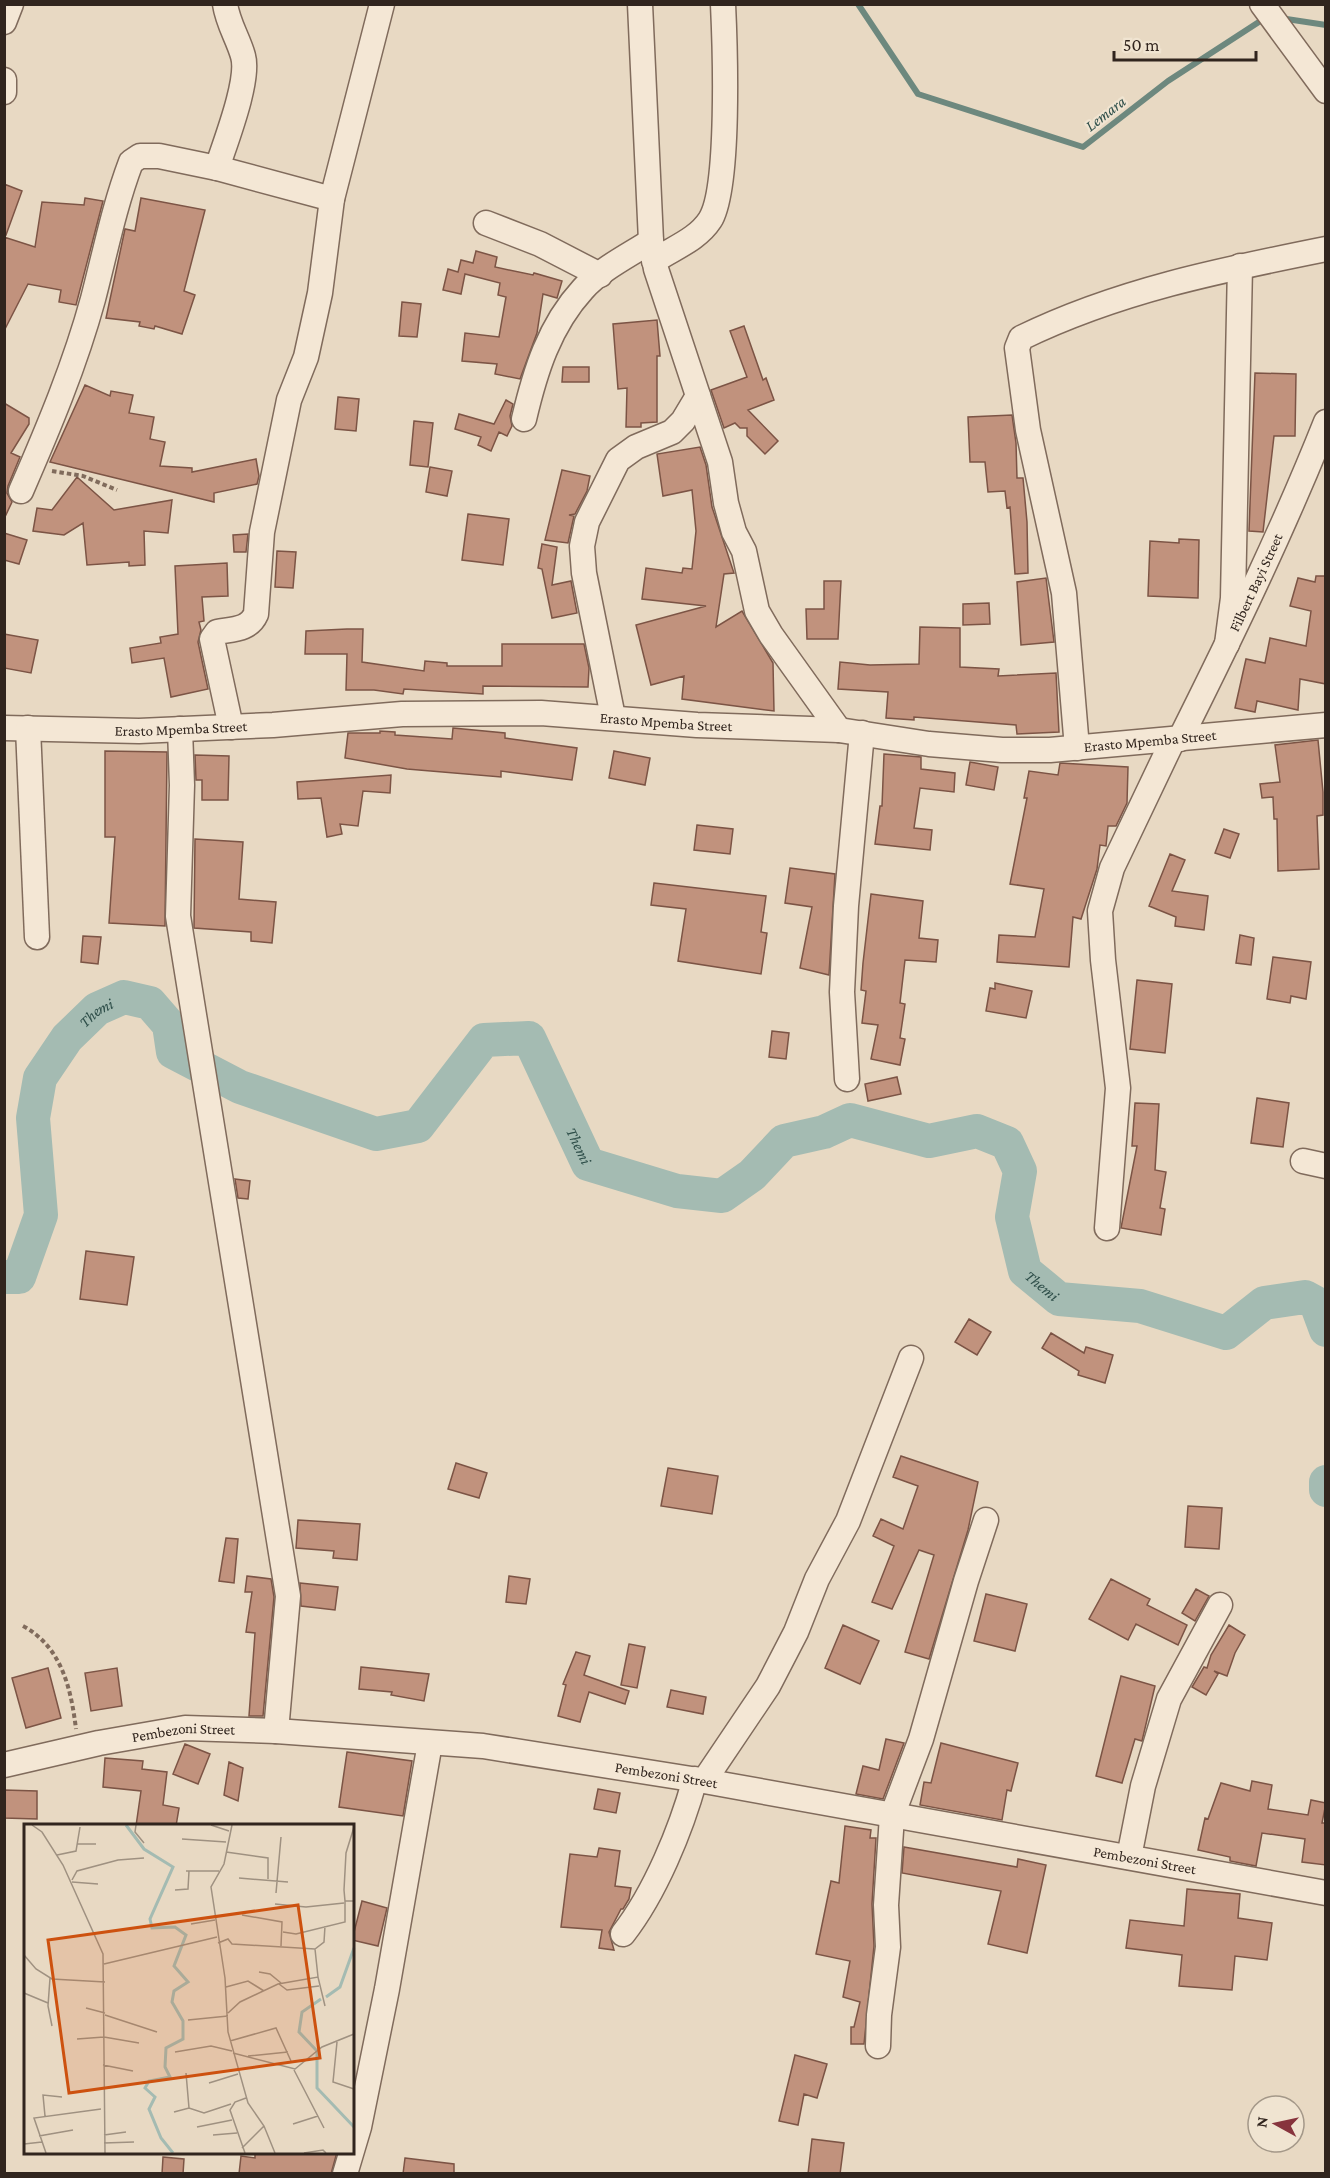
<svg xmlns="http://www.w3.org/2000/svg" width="1330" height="2178" font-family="'Crimson Pro',serif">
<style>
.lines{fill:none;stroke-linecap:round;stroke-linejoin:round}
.stream{stroke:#6d887e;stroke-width:6}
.river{stroke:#a4bbb2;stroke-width:34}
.building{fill:#c1927d;stroke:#7c5445;stroke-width:1.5}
.minor-casing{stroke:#806b5c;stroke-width:27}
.path{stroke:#806b5c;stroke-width:4;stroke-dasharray:4.5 3;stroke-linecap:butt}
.minor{stroke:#f4e7d5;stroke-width:24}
.labels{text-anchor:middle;stroke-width:4.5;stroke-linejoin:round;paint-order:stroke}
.street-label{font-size:15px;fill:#31251e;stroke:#f0e4d1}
.water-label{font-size:16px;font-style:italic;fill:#2f4f4a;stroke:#f0e4d1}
.inset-river{fill:none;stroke:#a4bbb2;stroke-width:3}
.inset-road{fill:none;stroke:#9f9181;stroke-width:1.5}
.view{fill:#cd510f;fill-opacity:0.15;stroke:#cd510f;stroke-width:3}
.inset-edge{fill:none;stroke:#31251e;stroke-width:3}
</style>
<rect width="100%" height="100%" fill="#e8d9c3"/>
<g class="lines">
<!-- stream -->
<path class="stream" d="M858 4 918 94 1083 147 1168 81 1265 18
M1280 18 1326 25"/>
<!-- river -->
<g class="river">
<path id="s1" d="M4 1277H19L41 1215 33 1118 40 1078 67 1038 97 1009 124 997 150 1003 169 1025 173 1052 240 1087 376 1134 418 1126 484 1040 529 1038 588 1164 677 1191 722 1196 752 1175 784 1141 824 1132 850 1120 929 1141 977 1131 1007 1143 1020 1171 1012 1217 1025 1271 1059 1299 1140 1306 1226 1333 1264 1303 1305 1297 1316 1303 1326 1330"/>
<path d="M1326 1482V1490"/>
</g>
</g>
<!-- building -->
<path class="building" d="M4 184 22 191 6 235 4 234Z
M85 198 103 201 76 305 59 302 61 290 28 284 4 331V237L35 247 42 202 84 205Z
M141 198 205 210 184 291 195 295 182 334 155 326 154 329 139 326 140 322 106 318 125 229 135 231Z
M476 251 497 257 495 267 533 275 534 273 562 281 557 298 543 294 537 333 520 379 495 374 497 364 462 361 465 333 499 337 506 297 498 295 500 283 465 274 461 294 443 290 448 269 458 272 461 260 473 263Z
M402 302 421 304 417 337 399 336Z
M657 320 660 356H657V422L641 423V427H626L627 388 618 389 613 324Z
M744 326 763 380 766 378 774 400 748 410 778 441 765 454 747 436V428H740L735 423 724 428 711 390 747 377 730 331Z
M563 367H589V382H562Z
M1255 373 1296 374 1295 436H1274L1263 532 1249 531Z
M85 385 110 396 111 391 133 395 129 413 154 417 150 439 165 442 160 466 192 468V472L256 459 259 476 257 484 214 493V502L50 462Z
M338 397 359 399 356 431 335 429Z
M506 400 513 404 510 416 512 426 507 436 499 432 491 451 478 445 481 437 455 429 459 414 494 424Z
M4 403 29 418V424L11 453 20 457 8 486 7 493 12 502 4 519Z
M1012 415 1016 443 1017 478H1023L1027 522 1028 573 1015 574 1010 507 1007 508 1005 491 988 492 985 462H970L968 417Z
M414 421 433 423 428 467 410 465Z
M700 447 706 465 712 507 734 573 724 574 716 627 742 611 773 663 774 711 682 699 684 676 651 685 636 625 706 606 642 599 646 568 682 573 683 568 692 569 696 531 692 490 663 496 657 454Z
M430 467 452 471 447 496 426 492Z
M562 470 590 476 587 491 575 514 569 515 574 516 568 543 545 540Z
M77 477 114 510 172 500 168 533 144 531 145 565 129 566V562L87 565 83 523 64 535 33 531 37 508 52 510Z
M468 514 509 519 503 565 462 560Z
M4 533 27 540 19 564 4 560Z
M248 534 246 552H234L233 535Z
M1179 539 1199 540 1198 598 1148 596 1150 541 1179 543Z
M542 544 557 547 552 585 571 581 577 613 552 618 542 569 538 568Z
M277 551 296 552 293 588 275 587Z
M227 563 228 596 202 597 204 621 199 622 201 630 198 642 208 689 171 697 164 658 132 663 130 648 161 643 160 637 178 634 175 566Z
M1316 576H1326V684L1300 679 1298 710 1257 701 1255 712 1235 708 1246 659 1265 663 1270 638 1306 646 1311 611 1290 606 1298 578 1315 582Z
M1046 578 1054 642 1021 645 1017 582Z
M824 581H841L838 639H807L806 609H824Z
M989 603 990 624 963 625V604Z
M920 627 960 628V667L999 669 998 676 1056 673 1059 732 1017 734 1016 725 914 717V720L886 718 888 692 838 689 840 662 870 665 919 664Z
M347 629H363L362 662 424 671 425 661 447 663V666H502V644H584L589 668 588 687 483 686V694L404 689 403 694 374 690H346L347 654H305L306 631Z
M4 634 38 640 31 673 4 668Z
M453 728 505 733V738L577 748 572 780 501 771V777L407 769 345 758 348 733H380V731L395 732V735L452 739Z
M1318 740 1323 792V815L1317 816 1319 869 1278 871 1277 819H1274L1273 797 1262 798 1260 784 1280 782 1275 745Z
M105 751 167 752 165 926 109 923 115 837H105Z
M614 751 650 758 645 785 609 778Z
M884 754 921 757V769L955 773 954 792 920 788 914 828 932 830 930 850 875 844 880 806H882Z
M195 755 229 756 228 800H202V780H196Z
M970 762 998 767 994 790 966 785Z
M1060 763 1128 767 1127 803 1116 826H1108L1106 846 1100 845 1097 869 1081 919 1073 917 1069 967 997 962 999 935 1035 937 1044 889 1010 884 1027 798H1024L1029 771 1058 775Z
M391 775 390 793 363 791 358 826 340 824 342 834 327 837 321 798 298 799 297 782Z
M697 825 733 829 730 854 694 850Z
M1224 829 1239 834 1230 858 1215 853Z
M195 839 243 842 239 899 276 902 272 943 251 941V932L194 928Z
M1170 854 1185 860 1172 891 1208 896 1204 930 1175 926 1176 917 1149 906Z
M790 868 835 874 829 975 800 968 812 907 785 903Z
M654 883 766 896 761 932 767 933 761 974 678 961 686 909 651 905Z
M871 894 923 901 919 938 938 940 936 962 905 960 900 1003 905 1004 900 1038 905 1039 900 1065 871 1059 878 1025 862 1023 866 991 861 990 863 963Z
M1240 935 1254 938 1251 965 1236 963Z
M83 936 101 937 98 964 81 962Z
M1273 957 1311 962 1306 999 1291 996 1290 1003 1267 999Z
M1137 980 1172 984 1165 1053 1130 1049Z
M995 983 1032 991 1026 1018 986 1011 990 988 995 989Z
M772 1031 789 1033 786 1059 769 1057Z
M897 1077 901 1094 868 1101 865 1084Z
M1257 1098 1289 1103 1283 1147 1251 1143Z
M1135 1103 1159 1104 1155 1170 1166 1172 1160 1208 1165 1209 1161 1235 1121 1228 1137 1146H1132Z
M235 1179 250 1181 248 1199 238 1198Z
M86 1251 134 1257 127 1305 80 1299Z
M969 1319 991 1332 977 1355 955 1342Z
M1051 1333 1084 1353 1086 1347 1113 1355 1105 1383 1078 1375 1079 1371 1042 1348Z
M901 1456 978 1482 968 1530 929 1659 905 1652 934 1555 919 1550 892 1609 872 1602 894 1546 873 1536 881 1519 903 1529 918 1486 893 1477Z
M456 1463 487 1473 479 1498 448 1489Z
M668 1468 718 1476 712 1514 661 1506Z
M1188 1506 1222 1508 1219 1549 1185 1547Z
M298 1520 360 1524 357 1560 333 1558 334 1551 296 1548Z
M226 1538 238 1539 234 1583 219 1581Z
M247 1576 271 1579 274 1597 263 1716H249L255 1633 246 1632 252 1592H245Z
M509 1576 530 1579 526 1604 506 1602Z
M1111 1579 1150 1599 1147 1605 1187 1625 1178 1645 1136 1624 1128 1640 1089 1619Z
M300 1583 338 1587 335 1610 301 1606Z
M1196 1589 1209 1596 1195 1621 1182 1613Z
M986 1594 1027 1604 1015 1651 974 1641Z
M843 1625 879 1641 860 1684 825 1668Z
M1229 1625 1245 1635 1235 1653 1227 1676 1214 1671 1218 1674 1206 1695 1192 1687 1204 1667 1207 1668 1211 1655Z
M629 1644 645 1647 637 1688 621 1685Z
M576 1652 590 1656 584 1675 629 1691 625 1704 589 1692 580 1722 558 1716 566 1685 563 1684Z
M361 1667 429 1674 424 1701 391 1695 392 1692 359 1689Z
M48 1668 61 1718 26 1728 12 1678Z
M117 1668 122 1706 91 1711 85 1673Z
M1121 1676 1155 1686 1142 1741 1135 1739 1122 1783 1096 1776Z
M671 1690 706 1697 703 1714 667 1707Z
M886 1739 904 1743 883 1799 856 1794 863 1766 879 1770Z
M941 1743 1018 1763 1011 1791 1007 1790 1002 1820 920 1805 924 1782 931 1783Z
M185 1744 210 1754 198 1784 173 1774Z
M347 1752 412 1761 403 1816 339 1807Z
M105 1758 143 1761 142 1769 167 1772 163 1805 179 1808 176 1826H136L141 1791 103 1787Z
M229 1762 243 1768 238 1801 224 1795Z
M1252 1781 1272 1785 1268 1809 1308 1815 1311 1800 1326 1803 1322 1823H1326V1865L1302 1862 1305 1839 1262 1833 1256 1866 1230 1861V1857L1198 1850 1205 1818 1208 1819 1221 1783 1250 1791Z
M598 1789 620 1793 616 1813 594 1809Z
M4 1790 37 1791V1819L4 1818Z
M845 1826 871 1830 870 1838H876L872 1904 874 1946 864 2044H851V2027H854L860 2002 843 1997 850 1961 816 1954 831 1881 839 1883Z
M904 1847 1017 1867 1018 1859 1046 1865 1027 1953 988 1944 1001 1891 902 1873Z
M599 1848 620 1851 615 1886 631 1888 629 1899 623 1909H621L609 1932 614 1950 599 1948 602 1930 561 1927 570 1854 597 1857Z
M1187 1889 1240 1894 1238 1918 1272 1923 1267 1960 1235 1956 1232 1990 1179 1986 1182 1955 1126 1948 1130 1920 1184 1926Z
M362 1901 387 1908 378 1946 352 1940Z
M795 2055 827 2064 817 2098 804 2094 798 2125 779 2121Z
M812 2139 844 2143 840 2174H808Z
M255 2152H337L331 2174H239L241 2156 255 2158Z
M163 2157 184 2159 183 2174H162Z
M405 2158 454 2164V2174H403Z"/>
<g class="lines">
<defs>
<g id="minor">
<path d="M640 4 651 241 656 269 720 462 726 503 734 532 744 551 757 611 771 635 839 730"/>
<path d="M1262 4 1326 91"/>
<path d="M4 22 11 4"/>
<path d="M4 80V92"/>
<path d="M217 168C225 143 250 80 243 56 238 38 228 24 225 4"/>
<path d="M486 223 540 244 600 275"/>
<path d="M654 261C673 248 697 240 710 220 730 189 725 46 723 4"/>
<path d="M524 419C535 372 549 326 583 289 601 269 628 256 651 241"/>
<path d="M21 491C48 429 75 365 93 299 105 253 114 207 131 162L140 156H159L217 168 332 199"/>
<path d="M1227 644 1233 598 1240 266"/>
<path d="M613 717 584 573 582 546 587 522 618 460 636 447 672 432 683 421 698 396"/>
<path d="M231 727 212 639 217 632C233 629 249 630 256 614L262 532 289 400 306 357 320 293 332 199 382 4"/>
<path id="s2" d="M4 728 139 731 273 725 402 714 541 713 697 725 839 730 929 744 1002 750H1050L1326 725"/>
<path d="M28 728 37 937"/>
<path d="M180 729 182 785 178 916 288 1596 276 1731"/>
<path id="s3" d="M1180 739C1232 635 1283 530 1326 422"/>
<path d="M1077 748 1064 593 1028 430 1017 348 1021 338C1117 291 1221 270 1326 249"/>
<path d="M847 1079 842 992 846 906 862 733"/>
<path d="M1303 1161 1326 1166"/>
<path d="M1107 1228 1118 1088 1103 960 1100 911 1112 868 1173 740"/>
<path id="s4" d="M4 1765 99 1743 185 1728 276 1731 483 1746 704 1781 1326 1893"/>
<path d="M704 1781 768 1686 796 1632 817 1579 848 1521 911 1358"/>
<path d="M1129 1857 1143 1786 1169 1699 1220 1605"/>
<path d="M623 1934C655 1893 681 1830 695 1779"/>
<path d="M878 2046 879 2015 888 1947 886 1905 892 1816 921 1739 966 1581 986 1520"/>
<path d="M345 2174 359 2127 387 1989 430 1743"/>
</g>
</defs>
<!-- minor casing -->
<use href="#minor" class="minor-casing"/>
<!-- path -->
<path class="path" d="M52 471 83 476 117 490
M23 1626C62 1647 71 1689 76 1729"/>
<!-- minor -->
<use href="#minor" class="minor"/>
</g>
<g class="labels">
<!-- street labels -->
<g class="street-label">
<text dy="5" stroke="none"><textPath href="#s3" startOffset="174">Filbert Bayi Street</textPath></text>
<text dy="5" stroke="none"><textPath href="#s2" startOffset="663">Erasto Mpemba Street</textPath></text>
<text dy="5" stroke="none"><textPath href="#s2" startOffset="177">Erasto Mpemba Street</textPath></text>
<text dy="5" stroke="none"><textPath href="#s2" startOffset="1149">Erasto Mpemba Street</textPath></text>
<text dy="5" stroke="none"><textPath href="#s4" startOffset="183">Pembezoni Street</textPath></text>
<text dy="5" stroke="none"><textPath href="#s4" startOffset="669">Pembezoni Street</textPath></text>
<text dy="5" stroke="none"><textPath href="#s4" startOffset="1155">Pembezoni Street</textPath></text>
</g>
<!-- water labels -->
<g class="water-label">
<text transform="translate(1105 113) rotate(-38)" y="6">Lemara</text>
<text dy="6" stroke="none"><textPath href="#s1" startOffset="306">Themi</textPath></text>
<text dy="6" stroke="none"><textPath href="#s1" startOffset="956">Themi</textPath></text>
<text dy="6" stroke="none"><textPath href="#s1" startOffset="1586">Themi</textPath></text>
</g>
</g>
<!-- overview -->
<g transform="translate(24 1824)">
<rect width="330" height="330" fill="#e8d9c3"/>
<path class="inset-river" d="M102 1 120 25 149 43 126 95 128 104 151 103 162 111 150 142 164 158 150 167 148 178 159 197V215L142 224 141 243 146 253 125 257 121 264 131 273 125 285 137 314 149 329M302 173 316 163 330 124M297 175 278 188 275 208 293 227V264L330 303"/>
<path class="inset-road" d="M8 1 18 8 39 41 79 130 81 329M112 1 111 8 120 19M187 1 205 7M208 1 200 40 187 63 201 154 204 208 224 279 240 302 251 329M330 3 322 29 320 66 321 77H330M158 15 202 18M53 20H72M202 28 244 34V55M33 31 52 27 56 3M162 47H195M215 54 264 58M48 56 53 47 94 36 120 34M48 58 74 60M151 66 164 65 165 47M252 69 257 13M251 80 282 83 320 79M218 91 258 98 257 122M167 100 191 96M259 108 272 110 321 98V77M194 119 204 115 208 120 291 125 300 118 301 102M291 125 294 153M0 131 12 145 28 155 81 158M80 140 193 113M235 148 246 150 257 159M26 154 24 182 28 202M255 160 263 166 295 162M202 163 224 157 240 167M0 169 24 179M62 184 81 189M204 189 216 178 254 160 294 153 301 182M81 191 133 208M164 196 204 192M53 215 80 213 115 219M206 217 252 204 267 237M313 218 309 258 330 265M151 228 187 222 208 227M209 229 271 245 298 223 330 210M224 232 264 228M79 241 109 247M270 246 300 304M162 249 165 284M185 259 214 250M150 288 165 284 180 289 207 280M21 292 19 271 38 273M269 300 294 292M173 303 208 296M80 311 102 308M189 311 213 309M15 312 49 306M80 319 110 318M0 320 18 318M218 324 240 302M22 329 10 294 77 285M221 329 206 286 211 278 222 274M280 329 299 326 302 329"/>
<path class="view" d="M274 81 296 234 45 269 24 116Z"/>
<rect width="330" height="330" class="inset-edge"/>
</g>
<!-- border -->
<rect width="1330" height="2178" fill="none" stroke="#31251e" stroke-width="12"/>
<!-- north arrow -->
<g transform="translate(1276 2124) rotate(278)"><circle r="28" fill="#f0e4d1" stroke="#a49889" stroke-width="1.5"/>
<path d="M0-4.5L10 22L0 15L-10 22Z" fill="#87343d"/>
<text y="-9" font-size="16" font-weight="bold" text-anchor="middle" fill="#31251e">N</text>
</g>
<!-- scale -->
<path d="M1114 51v9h142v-9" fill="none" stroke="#31251e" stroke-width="3"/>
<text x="1123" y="51" font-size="18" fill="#31251e" stroke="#f0e4d1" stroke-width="4.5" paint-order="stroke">50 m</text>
</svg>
